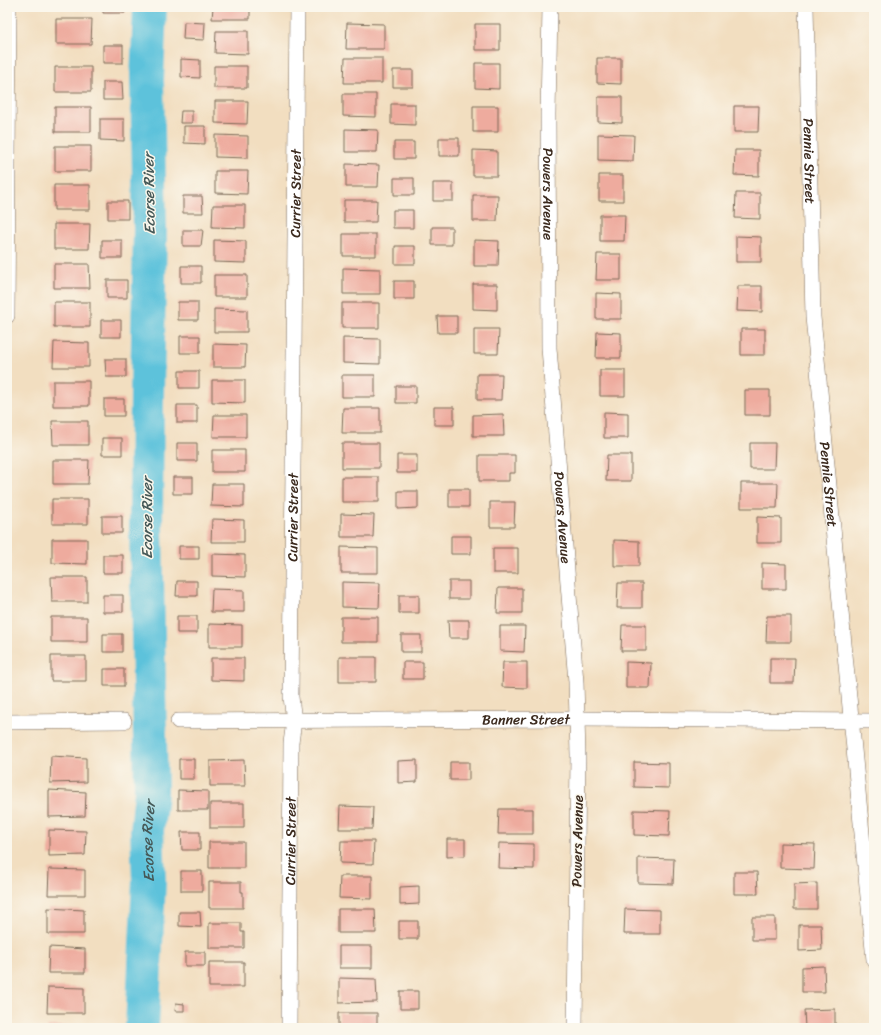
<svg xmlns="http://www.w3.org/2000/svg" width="881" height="1035" font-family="Sriracha,sans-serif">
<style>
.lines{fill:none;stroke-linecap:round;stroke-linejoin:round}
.river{stroke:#5dc2db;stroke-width:34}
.building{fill:#eeab9e}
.street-casing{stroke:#7b6957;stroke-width:16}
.street{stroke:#fff;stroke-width:15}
.labels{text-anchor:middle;stroke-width:3;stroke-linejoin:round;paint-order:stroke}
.street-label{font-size:14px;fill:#3b2a1e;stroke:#fbf7ec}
.water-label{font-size:15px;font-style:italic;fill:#455857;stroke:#fbf7ec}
</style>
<rect width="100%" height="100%" fill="#fbf7ec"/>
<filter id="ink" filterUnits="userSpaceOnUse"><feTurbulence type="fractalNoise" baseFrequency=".025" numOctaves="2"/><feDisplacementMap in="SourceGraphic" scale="8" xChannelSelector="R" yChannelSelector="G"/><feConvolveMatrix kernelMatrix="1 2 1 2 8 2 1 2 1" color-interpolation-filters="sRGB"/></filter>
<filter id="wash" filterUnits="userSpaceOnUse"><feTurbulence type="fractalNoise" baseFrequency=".012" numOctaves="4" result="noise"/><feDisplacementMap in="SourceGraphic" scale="16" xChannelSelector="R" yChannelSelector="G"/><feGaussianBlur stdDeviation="0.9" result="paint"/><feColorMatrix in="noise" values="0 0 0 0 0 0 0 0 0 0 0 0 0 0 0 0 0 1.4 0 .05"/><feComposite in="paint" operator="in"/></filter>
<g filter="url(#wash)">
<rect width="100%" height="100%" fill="#f2dec0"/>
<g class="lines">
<!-- river -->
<path class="river" id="s1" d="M142 1028 149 881 147 831 151 792 146 525 147 395 150 228 147 80 150 7"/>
</g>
<g id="blocks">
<!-- building -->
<path class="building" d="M103 7H125V13H103Z
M213 7H250V19H212Z
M56 19H92L91 44H56Z
M184 22 205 23 204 40 183 39Z
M347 23 384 24V49H346Z
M475 24H500V50H475Z
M216 31H248V54L215 53Z
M103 45H123V63H103Z
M345 58H382V83H344Z
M597 58H621V84L597 83Z
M181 59 200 60V78L181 77Z
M475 63H499V89L475 88Z
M214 66H247V88H214Z
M55 67H91V92H55Z
M393 70H413V87H393Z
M103 82H122L123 100H103Z
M343 94H376V117L343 116Z
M598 97H622V123L598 122Z
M215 101H248L247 124 215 123Z
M391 104H415V125L391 124Z
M473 106H498V132H473Z
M734 106H759L758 132H734Z
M55 107H91V132H55Z
M181 111H192V123H180Z
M100 119H124V141L100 140Z
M184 126H205V144L184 143Z
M345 129 378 130 377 152H345Z
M598 134 634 135 633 161 598 160Z
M215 135 248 136V158L215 157Z
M439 138H459V156H439Z
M394 142H414V159H394Z
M55 146H91V171H55Z
M473 150 497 151V176H473Z
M735 150H759V176L734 175Z
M346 164 379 165 378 187H346Z
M215 171H248L247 194 215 193Z
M599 175H623V201H599Z
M394 178H414V195H394Z
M433 183H453V201H433Z
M54 185H90V210H54Z
M736 193H760V219L735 218Z
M473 195H498L497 221H473Z
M183 196H202L203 213H183Z
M344 200H377L376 222H344Z
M108 201H128V219H108Z
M213 205H245V228L212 227Z
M393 210H413V228H393Z
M600 215H625L624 241H600Z
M54 224H90L89 249H54Z
M432 227H452V245H432Z
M183 230H203L201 246H183Z
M343 234H376V256H343Z
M736 236 761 237V262H736Z
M102 240H122V258H102Z
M214 240 246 241V263L214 262Z
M474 240 499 241 498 266H474Z
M395 246H415V264H395Z
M597 254H621V280H596Z
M54 264H89L90 288H54Z
M181 266H201V283H181Z
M343 268 380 269V294H343Z
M214 275H247V297H214Z
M107 280H127V298H107Z
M394 281H414V299H394Z
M473 284H497V310L473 309Z
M738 286H762V312L737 311Z
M596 293 621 294V319H596Z
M54 302H90V327H54Z
M178 302H198V320H178Z
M342 303H379V328H342Z
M214 309 247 310V332H214Z
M437 316H457V333H438Z
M101 320H121V337H101Z
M474 329H499L498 354H474Z
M741 329H765V355H741Z
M597 332 621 333V358H596Z
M180 336H200V353H180Z
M343 338 380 339V364L343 363Z
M54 342 89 343V367H53Z
M213 344 246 345 245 367H213Z
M105 359H126V377H106Z
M600 370H625V396H600Z
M179 371H199V388H179Z
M477 374H502L501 400H477Z
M342 375H375V397H342Z
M212 380H245V403L212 402Z
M53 381H89V406H53Z
M396 386H416V403H396Z
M745 390H770V415H745Z
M104 399H124V416H104Z
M177 405H197V423H177Z
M434 407H454V425H434Z
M343 408H380V433H342Z
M604 412 628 413V438H604Z
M503 414 504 436H473V415Z
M214 415H246V437H213Z
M52 421H88V445H53Z
M102 438H122V455H102Z
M177 443H197V461H177Z
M342 443H379V468H342Z
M750 443H775L774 469H750Z
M212 450H245V472H212Z
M397 455H417V473H397Z
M479 455H515V473H509V481H479Z
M607 455H631V481H606Z
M53 460H89L88 484H53Z
M173 477H193V494H173Z
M342 477H379V502H342Z
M741 483H778L777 508H741Z
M212 484H244V507L211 506Z
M449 489H469V507H449Z
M398 491H418V508L398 509Z
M52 499H88V524H52Z
M490 502H515L514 527H490Z
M341 514 374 515 373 537H341Z
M102 516H122V533H102Z
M757 517 781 518V543H757Z
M212 519 244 520V542H211Z
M451 536H471V554H451Z
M52 539H87V564L52 563Z
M614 540 639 541V566H614Z
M179 546H199V559H179Z
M341 547 378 548V573H341Z
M493 548H518V573H493Z
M212 554 245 555V577L212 576Z
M103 555H123V573H103Z
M762 563 786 564V589H762Z
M51 577H87V602H52Z
M177 581H197V596H176Z
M449 581H469V599H449Z
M342 582 380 583 379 608 342 607Z
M618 583H642V608H617Z
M498 588H522V613H497Z
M212 589 244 590V612H211Z
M103 595H123V612H103Z
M399 595H419V613H399Z
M177 616H197V633H177Z
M767 616H791V642H766Z
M51 617H87V642H51Z
M341 617H378V642H341Z
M448 620H469V638H449Z
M209 624 242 625V647H209Z
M622 625H646V651H621Z
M500 626H525L524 652 500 651Z
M103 634H122V652H103Z
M401 635H421V652H401Z
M51 656H86V681H51Z
M339 657H376V682H339Z
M211 658H244V681L211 680Z
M770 658H795L794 683H770Z
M403 662H423V679H403Z
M503 662H527V688L502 687Z
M626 662 651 663 650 688H626Z
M104 669H124V686H104Z
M51 756 86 758V782L50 783Z
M179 759H194V779H179Z
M244 760 245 786H210V761Z
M417 760V782L398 783V761Z
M450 762H469V780H450Z
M634 762 669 763V788L634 787Z
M49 790 86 792 85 816 49 817Z
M178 790 208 791V810H178Z
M210 803H244V828H210Z
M340 806 373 807 372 829H339Z
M499 809H533V834H498Z
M634 810 670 811 669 836 634 835Z
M49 830 86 831 85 855 49 856Z
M181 832H200V850H182Z
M447 839H465V856L447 857Z
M341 841H374L373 864 340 863Z
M209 842H244V868H209Z
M499 843 534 844V869L498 868Z
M780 843 815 844 814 869 780 868Z
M638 858 674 859 673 884 638 883Z
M49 869 85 870V895H48Z
M181 871H202V891H181Z
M734 872H757L758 894H734Z
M340 876H372V899L339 898Z
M209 882H241V892H243V908H209Z
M817 883V909H794V884Z
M419 886V904L400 905V887Z
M48 908 84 910V934H48Z
M338 909H375L376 933H338Z
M625 909 660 910V934H624Z
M179 912H200L201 927 179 926Z
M752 917H775V940H752Z
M399 921H418V939H399Z
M209 923H241V932H244V948H209Z
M799 925H821L822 950 799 951Z
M339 946H372V968H339Z
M49 947 85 949V973H48Z
M185 952H205V966H185Z
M209 962H244V987H209Z
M824 966 825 992H802V967Z
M339 978 376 979 377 1002 339 1003Z
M48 987 84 988V1013H47Z
M400 991H418V1009H400Z
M176 1003 184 1004V1011H175Z
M835 1009V1025H826V1028H805L804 1010Z
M339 1013H377V1028H339Z
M47 1026H68V1028H47Z"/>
</g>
</g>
<g filter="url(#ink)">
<use href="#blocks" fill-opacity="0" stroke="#7b6957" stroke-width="1"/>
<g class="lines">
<defs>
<g id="street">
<path id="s2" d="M550 7 548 114 549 348 576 682 578 755 575 1028"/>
<path id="s3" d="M806 7 813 317 874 960"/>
<path d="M7 316 9 7"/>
<path id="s4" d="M178 721 577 719 874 721"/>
<path d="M7 722 124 721"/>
<path id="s5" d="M289 1028 291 743 294 721 291 697 297 7"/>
</g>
</defs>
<!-- street casing -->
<use href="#street" class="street-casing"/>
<!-- street -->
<use href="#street" class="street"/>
</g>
</g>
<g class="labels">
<!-- street labels -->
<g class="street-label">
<text dy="5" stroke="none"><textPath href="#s3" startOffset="154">Pennie Street</textPath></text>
<text dy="5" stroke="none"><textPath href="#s5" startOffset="835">Currier Street</textPath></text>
<text dy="5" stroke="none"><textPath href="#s2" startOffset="187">Powers Avenue</textPath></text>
<text dy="5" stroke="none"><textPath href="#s3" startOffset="478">Pennie Street</textPath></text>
<text dy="5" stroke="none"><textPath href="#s5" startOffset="511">Currier Street</textPath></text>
<text dy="5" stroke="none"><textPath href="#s2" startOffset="511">Powers Avenue</textPath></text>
<text dy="5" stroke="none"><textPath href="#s4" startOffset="348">Banner Street</textPath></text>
<text dy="5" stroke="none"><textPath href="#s5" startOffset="187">Currier Street</textPath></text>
<text transform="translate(577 841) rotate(-89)" y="5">Powers Avenue</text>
</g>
<!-- water labels -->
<g class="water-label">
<text transform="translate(149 194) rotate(-91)" y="5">Ecorse River</text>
<text transform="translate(147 518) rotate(-90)" y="5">Ecorse River</text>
<text dy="5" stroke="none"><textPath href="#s1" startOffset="187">Ecorse River</textPath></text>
</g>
</g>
<!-- margin -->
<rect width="881" height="1035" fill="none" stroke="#fbf7ec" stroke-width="24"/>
</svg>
